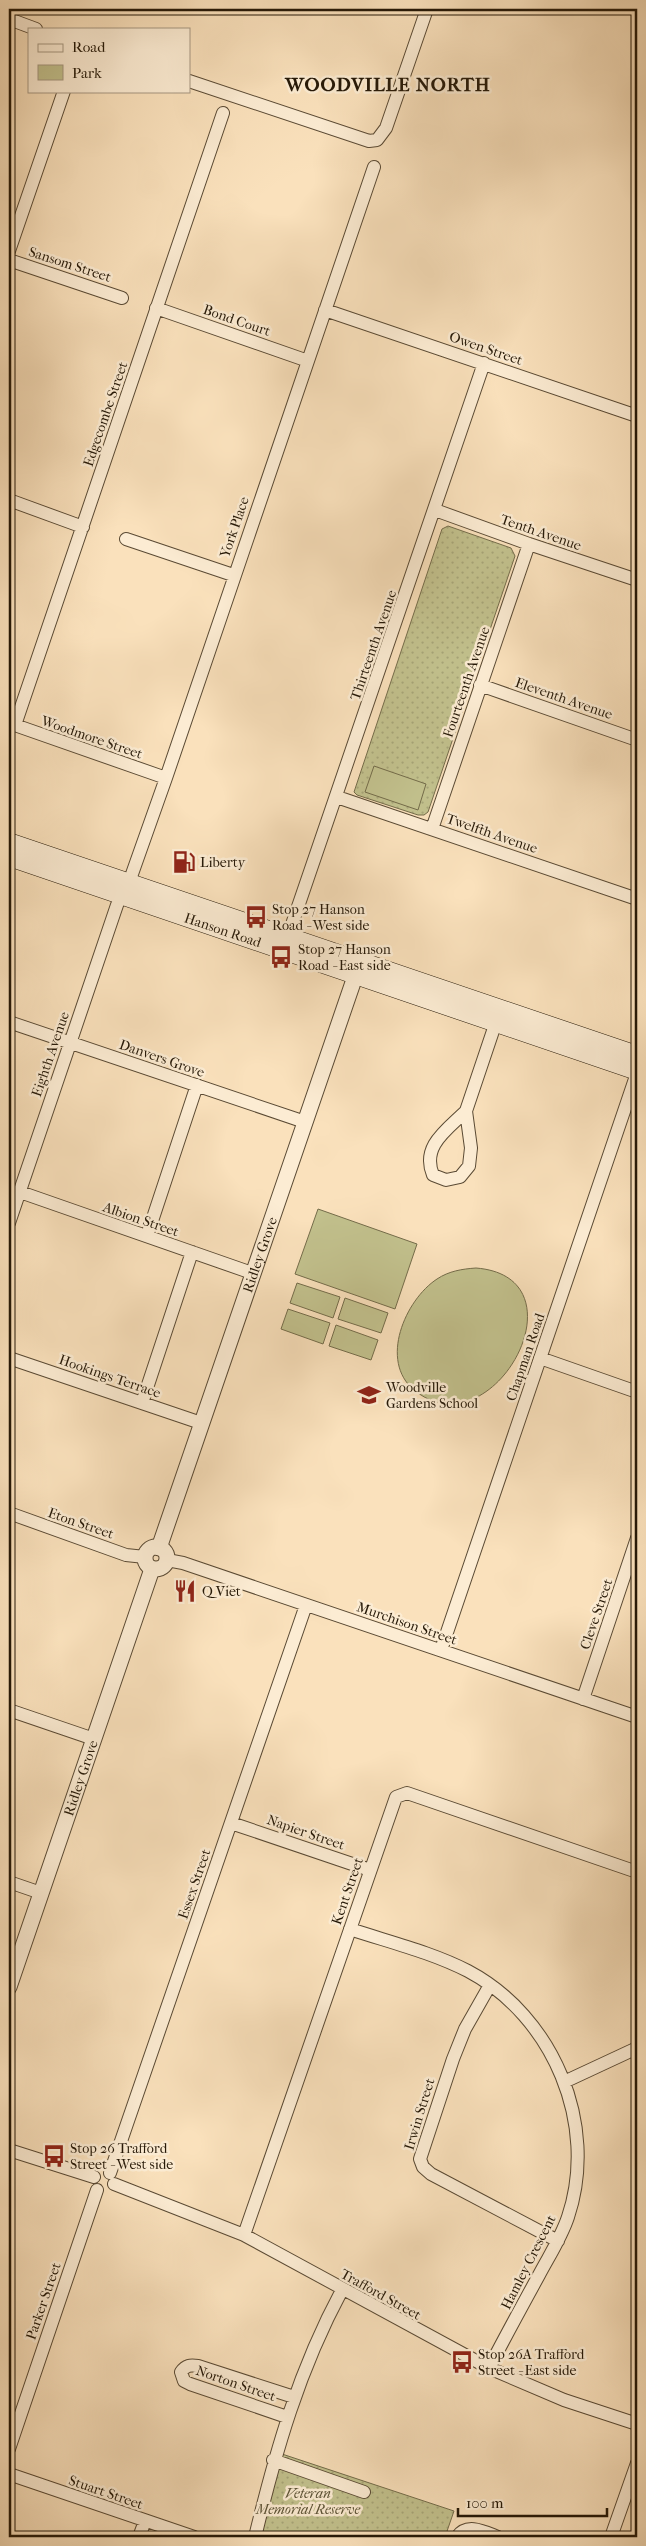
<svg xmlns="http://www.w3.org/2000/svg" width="646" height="2546" font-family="'IM FELL French Canon',serif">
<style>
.green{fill:url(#green-dots);stroke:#746c4a}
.pitch{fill:#c2c18d;stroke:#746c4a}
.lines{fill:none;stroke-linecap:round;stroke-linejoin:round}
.minor-casing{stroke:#5a4a34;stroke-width:14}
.tertiary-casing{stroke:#5a4a34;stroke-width:17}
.secondary-casing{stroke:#251807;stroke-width:19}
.minor{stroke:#fcecd3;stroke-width:12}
.tertiary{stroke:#fcecd3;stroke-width:15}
.secondary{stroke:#fcecd3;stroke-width:18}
.labels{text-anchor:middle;stroke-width:5;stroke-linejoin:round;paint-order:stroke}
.street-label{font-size:14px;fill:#251807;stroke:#fcecd3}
.poi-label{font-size:14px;fill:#251807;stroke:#fcecd3;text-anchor:start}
.park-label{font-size:14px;font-style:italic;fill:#5c5336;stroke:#fcecd3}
.district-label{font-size:19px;font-weight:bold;letter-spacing:1px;fill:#251807;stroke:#fcecd3}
</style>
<defs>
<pattern id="green-dots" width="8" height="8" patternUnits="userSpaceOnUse" patternTransform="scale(1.25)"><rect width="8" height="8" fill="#c2c18d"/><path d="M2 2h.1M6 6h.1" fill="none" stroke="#a7a578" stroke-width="1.8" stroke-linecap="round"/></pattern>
</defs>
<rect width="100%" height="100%" fill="#fae1bc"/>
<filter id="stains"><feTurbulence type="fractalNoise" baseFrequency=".004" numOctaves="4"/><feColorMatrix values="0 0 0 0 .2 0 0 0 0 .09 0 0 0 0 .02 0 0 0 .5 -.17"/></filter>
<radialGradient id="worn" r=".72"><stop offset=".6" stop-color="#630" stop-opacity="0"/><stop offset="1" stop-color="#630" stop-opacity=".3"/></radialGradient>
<!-- green -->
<path class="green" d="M448 526 511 548 515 556 428 812 424 815H418L357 795 354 792 442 529Z
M282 2454 454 2511 445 2537H261Z"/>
<!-- pitch -->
<path class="pitch" d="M374 766 426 784 418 810 365 792Z
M318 1209 417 1244 395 1309 295 1274Z
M476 1268C589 1277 492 1454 414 1390 379 1361 405 1300 437 1279 449 1271 462 1269 476 1268Z
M297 1283 340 1297 333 1318 290 1303Z
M345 1298 388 1313 381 1333 338 1319Z
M288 1309 330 1323 323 1344 281 1329Z
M336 1325 378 1340 371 1360 329 1346Z"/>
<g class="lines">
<defs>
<path id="minor" d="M9 19 36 29
M189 81 369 141 377 140 386 128 427 9
M9 251 64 91
M9 260 122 298
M156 308 308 361
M325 310 637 416
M9 500 83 527
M435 510 529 544 637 580
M126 539 233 575
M480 685 637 740
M9 723 166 778
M15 725 223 113
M337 797 637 899
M432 829 529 544
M288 936 484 363
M9 1022 305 1122
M466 1111C447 1130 421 1146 433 1175L446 1180 460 1177 469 1166 471 1148 466 1111 498 1016
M20 1192 252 1273
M9 1223 117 905 132 874 166 778 374 167
M147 1236 197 1085
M9 1358 201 1423
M540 1358 637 1392
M142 1403 192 1252
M9 1513 126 1555 145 1557
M167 1560 183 1563 637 1717
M441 1650 637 1073
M583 1699 637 1538
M9 1710 94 1739
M231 1823 370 1870
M9 1882 41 1893
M350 1929C389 1942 431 1952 468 1971 553 2016 599 2124 568 2217 561 2238 549 2256 539 2275 522 2306 505 2337 489 2368
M490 1985 465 2029 453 2059 420 2159 423 2167 431 2174 558 2241
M564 2082 637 2048
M9 2150 94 2177
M110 2173 306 1605
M114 2184 244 2235 489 2368 564 2400 637 2424
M244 2235 396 1797 407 1793 637 1872
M287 2417 190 2384 184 2381 181 2372C186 2365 190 2365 198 2366L294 2397
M9 2449 97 2190
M273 2460 364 2492
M9 2474 194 2537
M139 2537 145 2521
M255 2537C276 2450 299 2370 342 2290
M457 2537C467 2522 485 2532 498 2537
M611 2537 637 2463"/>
<g id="tertiary">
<circle cx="156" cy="1558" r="11"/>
<path id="s1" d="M159 1548 359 965"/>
<path id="s2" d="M9 1987 152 1569"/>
</g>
<g id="secondary">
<path d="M9 842 637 1055"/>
<path id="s3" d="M9 857 637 1071"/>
</g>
</defs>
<!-- minor casing -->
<use href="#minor" class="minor-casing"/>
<!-- tertiary casing -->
<use href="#tertiary" class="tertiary-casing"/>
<!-- secondary casing -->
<use href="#secondary" class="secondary-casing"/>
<!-- minor -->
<use href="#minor" class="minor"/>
<!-- tertiary -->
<use href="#tertiary" class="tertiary"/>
<!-- secondary -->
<use href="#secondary" class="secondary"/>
</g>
<!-- icons -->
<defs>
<symbol id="fuel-bare" viewBox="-9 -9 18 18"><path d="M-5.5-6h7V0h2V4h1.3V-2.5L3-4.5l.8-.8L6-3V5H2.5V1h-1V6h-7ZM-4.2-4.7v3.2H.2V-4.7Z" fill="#8f2418" stroke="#fcecd3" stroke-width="2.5" paint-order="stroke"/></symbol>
<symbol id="bus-bare" viewBox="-9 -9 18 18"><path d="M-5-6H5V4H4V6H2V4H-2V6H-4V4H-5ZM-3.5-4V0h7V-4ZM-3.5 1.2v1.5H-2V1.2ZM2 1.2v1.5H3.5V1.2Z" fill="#8f2418" stroke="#fcecd3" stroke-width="2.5" paint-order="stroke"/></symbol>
<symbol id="school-bare" viewBox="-9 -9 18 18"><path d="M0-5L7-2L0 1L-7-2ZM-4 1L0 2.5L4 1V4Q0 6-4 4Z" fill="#8f2418" stroke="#fcecd3" stroke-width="2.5" paint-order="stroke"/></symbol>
<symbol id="restaurant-bare" viewBox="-9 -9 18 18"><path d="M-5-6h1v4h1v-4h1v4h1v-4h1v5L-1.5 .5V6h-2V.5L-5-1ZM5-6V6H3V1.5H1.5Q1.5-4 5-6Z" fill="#8f2418" stroke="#fcecd3" stroke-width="2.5" paint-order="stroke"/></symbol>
</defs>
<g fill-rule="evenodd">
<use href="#fuel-bare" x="168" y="846" width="32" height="32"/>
<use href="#bus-bare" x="240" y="901" width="32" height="32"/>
<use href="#bus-bare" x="265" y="941" width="32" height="32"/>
<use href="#school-bare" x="353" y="1379" width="32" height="32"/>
<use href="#restaurant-bare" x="169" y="1575" width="32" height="32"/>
<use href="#bus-bare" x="38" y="2140" width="32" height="32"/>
<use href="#bus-bare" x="446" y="2346" width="32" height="32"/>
</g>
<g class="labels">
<!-- street labels -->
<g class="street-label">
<text transform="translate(70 264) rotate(18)" y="5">Sansom Street</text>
<text transform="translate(237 320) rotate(19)" y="5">Bond Court</text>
<text transform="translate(486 348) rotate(19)" y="5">Owen Street</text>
<text transform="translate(105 414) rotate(-71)" y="5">Edgecombe Street</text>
<text transform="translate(234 527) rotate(-71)" y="5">York Place</text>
<text transform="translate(541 532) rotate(19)" y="5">Tenth Avenue</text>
<text transform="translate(373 645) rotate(-71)" y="5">Thirteenth Avenue</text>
<text transform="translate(466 682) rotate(-71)" y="5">Fourteenth Avenue</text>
<text transform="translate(564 698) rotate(19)" y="5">Eleventh Avenue</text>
<text transform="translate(92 737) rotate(19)" y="5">Woodmore Street</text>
<text transform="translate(492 833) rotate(19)" y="5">Twelfth Avenue</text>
<text dy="5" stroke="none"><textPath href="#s3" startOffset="226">Hanson Road</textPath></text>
<text transform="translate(50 1054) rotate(-71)" y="5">Eighth Avenue</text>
<text transform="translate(162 1058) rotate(19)" y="5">Danvers Grove</text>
<text transform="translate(141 1219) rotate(19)" y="5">Albion Street</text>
<text dy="5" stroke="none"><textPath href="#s1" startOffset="310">Ridley Grove</textPath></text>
<text transform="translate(525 1357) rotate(-71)" y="5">Chapman Road</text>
<text transform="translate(110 1376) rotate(19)" y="5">Hookings Terrace</text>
<text transform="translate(81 1523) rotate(19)" y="5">Eton Street</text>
<text transform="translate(596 1614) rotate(-71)" y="5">Cleve Street</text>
<text transform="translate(407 1623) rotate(19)" y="5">Murchison Street</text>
<text dy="5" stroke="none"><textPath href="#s2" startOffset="221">Ridley Grove</textPath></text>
<text transform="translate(306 1832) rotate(19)" y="5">Napier Street</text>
<text transform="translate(194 1884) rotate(-71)" y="5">Essex Street</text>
<text transform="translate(347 1891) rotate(-71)" y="5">Kent Street</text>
<text transform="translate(419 2114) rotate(-73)" y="5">Irwin Street</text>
<text transform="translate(528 2262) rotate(-63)" y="5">Hamley Crescent</text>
<text transform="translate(381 2294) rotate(29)" y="5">Trafford Street</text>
<text transform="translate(43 2301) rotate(-71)" y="5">Parker Street</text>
<text transform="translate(236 2383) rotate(19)" y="5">Norton Street</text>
<text transform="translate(106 2492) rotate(19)" y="5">Stuart Street</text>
</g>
<!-- poi labels -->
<g class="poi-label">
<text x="200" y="867">Liberty</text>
<text x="272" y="914">Stop 27 Hanson<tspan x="272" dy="16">Road - West side</tspan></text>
<text x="298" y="954">Stop 27 Hanson<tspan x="298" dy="16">Road - East side</tspan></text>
<text x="386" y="1392">Woodville<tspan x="386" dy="16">Gardens School</tspan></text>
<text x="202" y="1596">Q Viet</text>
<text x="70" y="2153">Stop 26 Trafford<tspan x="70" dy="16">Street - West side</tspan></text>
<text x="478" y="2359">Stop 26A Trafford<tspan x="478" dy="16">Street - East side</tspan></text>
</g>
<!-- park labels -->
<g class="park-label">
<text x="308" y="2498">Veteran<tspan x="308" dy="16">Memorial Reserve</tspan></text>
</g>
<!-- district labels -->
<g class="district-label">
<text x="388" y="91">WOODVILLE NORTH</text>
</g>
</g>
<!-- margin -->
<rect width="646" height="2546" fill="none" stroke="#fae1bc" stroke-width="30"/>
<rect x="10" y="10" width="626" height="2526" fill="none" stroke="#251807" stroke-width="2.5"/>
<rect x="15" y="15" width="616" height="2516" fill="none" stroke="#251807"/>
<!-- legend -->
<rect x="28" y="28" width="162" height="65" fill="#fcecd3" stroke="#a69781"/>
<rect x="38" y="44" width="25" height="8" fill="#fcecd3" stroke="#a69781"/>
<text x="72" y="52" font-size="15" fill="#251807">Road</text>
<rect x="38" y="65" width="25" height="15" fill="#c2c18d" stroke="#a69781"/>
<text x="72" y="78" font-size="15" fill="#251807">Park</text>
<!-- scale -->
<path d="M458 2508v8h149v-8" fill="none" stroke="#251807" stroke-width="2.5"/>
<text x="466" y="2508" font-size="15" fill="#251807" stroke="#fcecd3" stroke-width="4" paint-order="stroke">100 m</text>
<rect width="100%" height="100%" filter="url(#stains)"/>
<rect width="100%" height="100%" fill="url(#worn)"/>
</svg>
